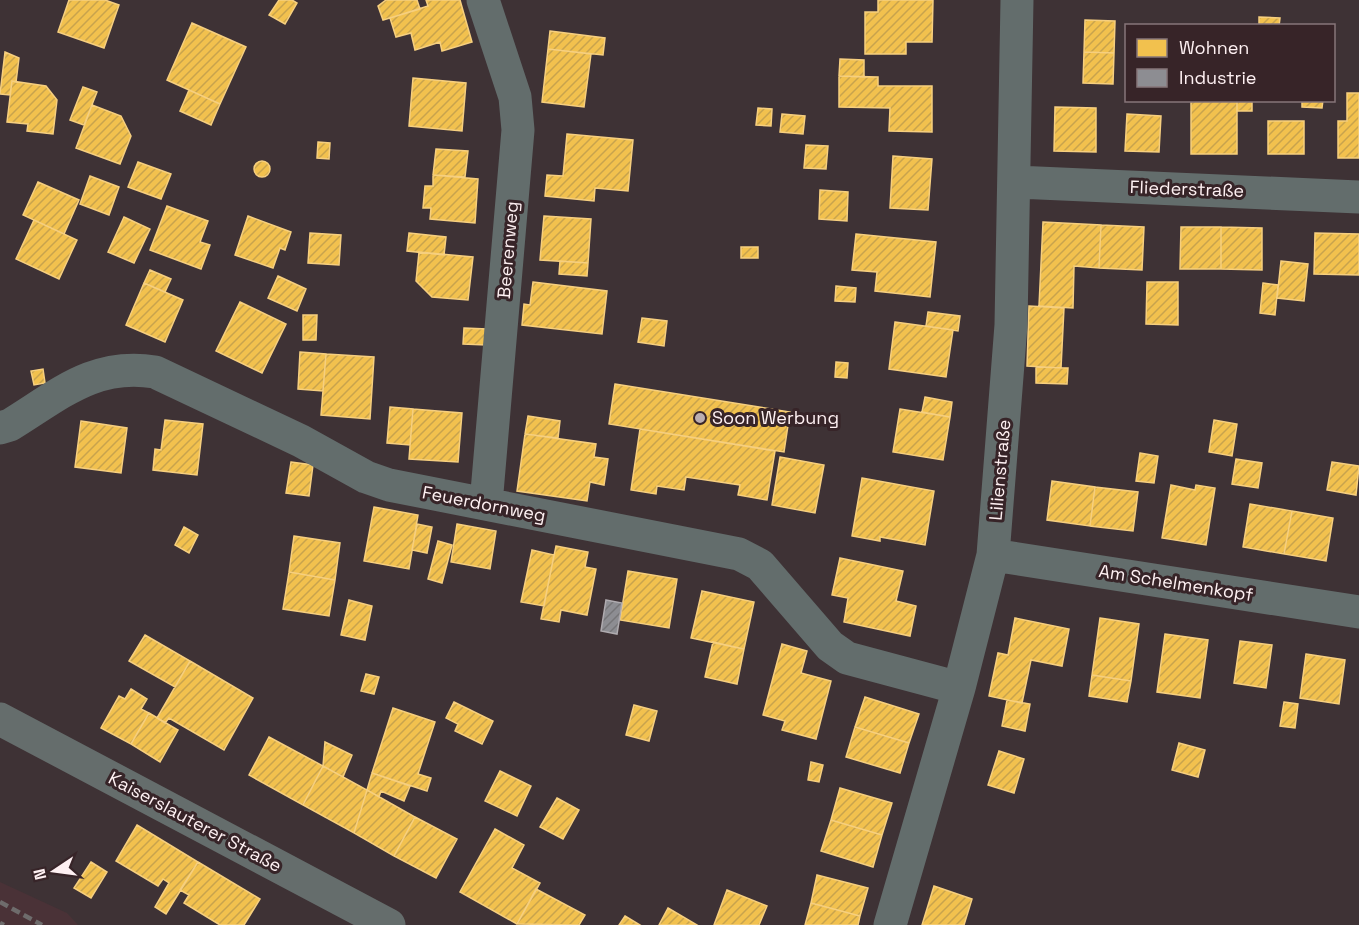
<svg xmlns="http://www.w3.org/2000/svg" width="1359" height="925" font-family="'Space Grotesk',sans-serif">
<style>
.built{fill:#4a3237}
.homes{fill:url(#homes-hatch);stroke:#f6cf7f;stroke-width:1.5}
.industry{fill:url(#industry-hatch);stroke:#afabaf;stroke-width:1.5}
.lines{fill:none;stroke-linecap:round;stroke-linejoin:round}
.minor{stroke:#636d6c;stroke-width:33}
.major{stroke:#656d6c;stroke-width:33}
.rail{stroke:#6e6c6c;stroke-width:4.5;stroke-dasharray:9 4.5;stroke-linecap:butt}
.poi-dot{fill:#bbaeb0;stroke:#372428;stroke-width:2}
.labels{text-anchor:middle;stroke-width:6;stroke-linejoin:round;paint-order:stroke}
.street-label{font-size:18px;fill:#fef0f2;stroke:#372428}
.poi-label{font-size:18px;fill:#fef0f2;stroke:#372428;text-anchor:start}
</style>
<defs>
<pattern id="homes-hatch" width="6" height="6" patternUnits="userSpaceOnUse" patternTransform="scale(1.5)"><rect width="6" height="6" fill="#f2c14e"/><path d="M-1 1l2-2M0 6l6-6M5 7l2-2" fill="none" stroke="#c8a34d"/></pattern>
<pattern id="industry-hatch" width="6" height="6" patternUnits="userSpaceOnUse" patternTransform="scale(1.5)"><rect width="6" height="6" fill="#8d8d92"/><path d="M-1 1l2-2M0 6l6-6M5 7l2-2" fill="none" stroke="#767578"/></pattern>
</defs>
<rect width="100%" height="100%" fill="#3e3235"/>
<!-- built -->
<path class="built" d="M0 882 67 913 78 925H0Z"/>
<!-- homes -->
<path class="homes" d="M69 0H105L119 5 104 48 58 32Z
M279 0H292L297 3 285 24 269 15Z
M386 0H417L420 9 383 20 378 6Z
M426 0H460L472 42 442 51 440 42 415 50 411 33 396 37 390 18 428 6Z
M878 0H933L932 42H906V54H865V12H878Z
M1259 17 1280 18 1279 26H1259Z
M1085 20 1115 21 1114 53 1084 52Z
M192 23 246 47 220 104 167 80Z
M550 31 605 38 603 55 548 49Z
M548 49 591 54 584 107 542 102Z
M5 52 19 58 16 82 12 81 10 95 0 94Z
M1084 52 1114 53 1113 84 1083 83Z
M840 59 864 60V77L839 76Z
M839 76 878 77V86H932V132L889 131 890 108 839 107Z
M413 78 466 83 462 131 409 126Z
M12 81 46 86 57 100 53 134 27 131 28 124 7 122Z
M83 87 97 92 84 125 70 120Z
M189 90 220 104 211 125 180 111Z
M1347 93H1359V158H1338V121H1347Z
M1237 100V154H1191V101Z
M1237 100H1252V111H1237Z
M1302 100H1323L1322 108 1302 107Z
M92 105 121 116 131 136 120 164 76 148Z
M1055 107 1096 108V152L1054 151Z
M758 108 772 109 771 126 756 125Z
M782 114 805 116 803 134 780 132Z
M1127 114 1161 116 1159 152 1125 151Z
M1268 121H1304V154H1268Z
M567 134 633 140 628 191 595 188 594 201 545 196 547 175 563 176Z
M318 142 330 143 329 159 317 158Z
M806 145 828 146 826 169 804 168Z
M436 149 468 151 465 177 433 175Z
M893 156 932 159 928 210 890 208Z
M254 169a8 8 0 1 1 16 0a8 8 0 1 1-16 0Z
M138 162 171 174 161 199 128 187Z
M433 175 478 179 475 223 430 219 431 208H423L425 186H433Z
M90 176 119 187 109 215 80 204Z
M38 182 79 200 64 234 23 215Z
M820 190 848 192 847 221 819 219Z
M167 206 208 221 200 242 210 245 201 269 150 250Z
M248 216 291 232 285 250 280 248 273 268 235 255Z
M544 216 591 219 588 263 540 260Z
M124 217 150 229 134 263 108 252Z
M34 220 77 240 59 279 16 259Z
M1043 222 1101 225 1099 268 1074 266 1073 308 1039 306Z
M1101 225 1144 227 1142 270 1099 268Z
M1181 227H1221V269H1180Z
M1221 227 1262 228V270L1221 269Z
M310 233 341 235 339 265 308 263Z
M409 233 446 237 444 255 407 251Z
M1315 233 1359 234V275L1314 274Z
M856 234 936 242 930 297 875 291 877 272 852 270Z
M741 247H758V258H741Z
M419 252 473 257 468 300 432 297 416 281Z
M560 261 588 263 587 276 559 274Z
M1281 261 1308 264 1304 301 1277 298Z
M150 270 171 279 165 292 144 283Z
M278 276 306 289 297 311 268 298Z
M533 282 607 291 602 334 522 325 524 304 530 305Z
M1147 282H1178V325L1146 324Z
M144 283 183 300 165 342 126 325Z
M1263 283 1278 285 1275 315 1260 313Z
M836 286 856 288 855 302 835 301Z
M240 302 286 324 262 373 216 351Z
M1029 306 1064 308 1061 368 1027 366Z
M928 312 960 316 958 331 926 326Z
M303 315H317L316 340H303Z
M642 318 667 321 664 346 638 342Z
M895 322 953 330 946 377 889 369Z
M464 328 487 329 486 345 463 344Z
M300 352 326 354 323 391 298 389Z
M326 354 374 357 370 419 321 415Z
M836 362 848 363 847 378 835 377Z
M1036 367 1068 368 1067 384 1036 383Z
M43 369 45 383 34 385 31 371Z
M615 384 790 412 784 452 609 424Z
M925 397 952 402 950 417 922 412Z
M390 407 413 409 410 445 387 443Z
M413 409 462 413 458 462 409 459Z
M900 409 950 417 943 460 893 452Z
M528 416 560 421 558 438 525 434Z
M165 420 203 424 197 475 153 470 155 449 161 450Z
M1214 420 1237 424 1232 456 1209 452Z
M81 421 127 428 121 473 75 467Z
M640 429 775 451 767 500 738 495 740 485 686 477 684 490 657 486 656 494 631 490Z
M525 434 596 444 594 457 608 459 604 485 590 482 587 501 517 491Z
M1140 453 1158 456 1154 483 1136 481Z
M780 457 824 465 815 513 772 505Z
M1236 459 1262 463 1258 488 1232 484Z
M291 462 313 465 309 496 286 493Z
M1332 462 1359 466 1356 495 1327 490Z
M862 478 934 491 925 545 880 537V541L852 536Z
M1052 481 1095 487 1090 526 1047 520Z
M1171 485 1195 490 1196 485 1215 488 1206 545 1162 538Z
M1095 487 1138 492 1133 531 1090 526Z
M1250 504 1292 511 1284 554 1243 547Z
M374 507 418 515 409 569 364 561Z
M1292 511 1333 518 1326 561 1284 554Z
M417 524 432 527 427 553 412 550Z
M457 524 496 531 490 569 451 562Z
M184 527 198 535 189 553 175 545Z
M294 536 340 543 335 580 289 572Z
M438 541 452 545 442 583 428 579Z
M556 546 588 552 585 567 596 569 587 615 561 610 559 622 541 619Z
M532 550 554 555 544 606 521 602Z
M840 558 903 571 896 601 916 606 910 636 844 622 848 598 832 595Z
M628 571 677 579 669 628 620 620Z
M289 572 335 580 329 616 283 609Z
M702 591 754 602 744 649 691 638Z
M349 600 372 606 365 640 341 635Z
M1015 618 1069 629 1062 666 1031 660 1022 703 989 696 998 653 1008 655Z
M1100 618 1139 624 1131 681 1092 675Z
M1165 634 1208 640 1200 698 1157 692Z
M145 635 190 661 175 687 129 661Z
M1240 641 1272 645 1266 688 1234 683Z
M713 642 744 649 737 684 705 677Z
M782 644 807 651 801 673 831 681 816 739 782 730 785 721 763 715Z
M1306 654 1345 660 1339 704 1300 698Z
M190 661 253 698 224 750 169 718 165 723 157 718Z
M366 674 379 677 374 694 361 691Z
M1092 675 1131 681 1127 702 1089 696Z
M131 689 147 699 141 709 149 713 131 744 101 728 119 696 125 699Z
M865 697 919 714 909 743 855 727Z
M1007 700 1030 704 1025 731 1002 726Z
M454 702 493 721 482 744 455 731 458 724 446 718Z
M1284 702 1298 704 1295 728 1280 726Z
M634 705 657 711 649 741 626 735Z
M393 708 435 722 418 774 431 778 427 791 372 773Z
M149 713 178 730 160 762 131 744Z
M855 727 909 743 900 773 846 757Z
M269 737 323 766 303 805 249 775Z
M325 742 352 755 343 777 323 766Z
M1179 743 1205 750 1198 777 1172 770Z
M999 751 1024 759 1014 793 988 785Z
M811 762 823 765 819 782 808 780Z
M323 766 367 790 354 833 303 805Z
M500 771 531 786 517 816 485 801Z
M372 773 410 786 404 801 381 791 379 797 367 790Z
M840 788 892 803 882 835 831 820Z
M367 790 415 817 394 856 354 833Z
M557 798 579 810 563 839 540 827Z
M415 817 457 839 436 878 394 856Z
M831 820 882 835 873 867 821 851Z
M137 825 198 862 166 914 155 907 169 883 163 879 158 886 116 861Z
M495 829 524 845 512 868 540 883 517 924 460 892Z
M91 862 107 872 91 898 74 888Z
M198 862 260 899 244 925H220L184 903 189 895 180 890Z
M817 875 868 888 860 916 811 903Z
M934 886 972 899 964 925H922Z
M536 889 585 915 579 925 517 924Z
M727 890 767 906 759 925H714Z
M811 903 860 916 858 925H805Z
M668 908 697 925H659Z
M625 916 640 925H619Z"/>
<!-- industry -->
<path class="industry" d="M606 600 622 603 617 634 601 631Z"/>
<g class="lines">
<!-- minor -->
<path class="minor" d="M483 0 515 97 518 130 486 504
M1015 182 1359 197
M0 428 10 425C59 395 94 362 155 372L301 441 366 477 389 485 739 554 760 565 830 646 847 658 959 688
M993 555 1359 612
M890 925 959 688 993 555 1011 325 1017 0"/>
<!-- major -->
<path class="major" d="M0 719 389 925"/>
<!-- rail -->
<path class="rail" d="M0 902 42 925
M0 923 4 925"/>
</g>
<!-- markers -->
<circle class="poi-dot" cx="700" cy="418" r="6"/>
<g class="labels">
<!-- street labels -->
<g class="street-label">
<text transform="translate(1187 189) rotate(2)" y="6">Fliederstraße</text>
<text transform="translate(508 250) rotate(-85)" y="6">Beerenweg</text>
<text transform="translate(1000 470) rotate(-85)" y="6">Lilienstraße</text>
<text transform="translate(484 504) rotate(11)" y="6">Feuerdornweg</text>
<text transform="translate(1176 583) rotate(9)" y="6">Am Schelmenkopf</text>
<text transform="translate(195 822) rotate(28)" y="6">Kaiserslauterer Straße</text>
</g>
<!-- poi labels -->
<g class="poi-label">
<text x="712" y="424">Soon Werbung</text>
</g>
</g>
<!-- legend -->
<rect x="1125" y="24" width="210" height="78" fill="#372428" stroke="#877679" stroke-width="1.5"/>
<rect x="1137" y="39" width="30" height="18" fill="#f2c14e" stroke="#877679" stroke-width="1.5"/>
<text x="1179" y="54" font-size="18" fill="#fef0f2">Wohnen</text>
<rect x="1137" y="69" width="30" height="18" fill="#8d8d92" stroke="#877679" stroke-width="1.5"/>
<text x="1179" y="84" font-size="18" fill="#fef0f2">Industrie</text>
<!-- north arrow -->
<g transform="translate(54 871) rotate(257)" stroke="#372428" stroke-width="4.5" paint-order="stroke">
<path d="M0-4.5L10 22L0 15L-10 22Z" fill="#fef0f2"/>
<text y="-9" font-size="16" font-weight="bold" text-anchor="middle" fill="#fef0f2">N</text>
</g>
</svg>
